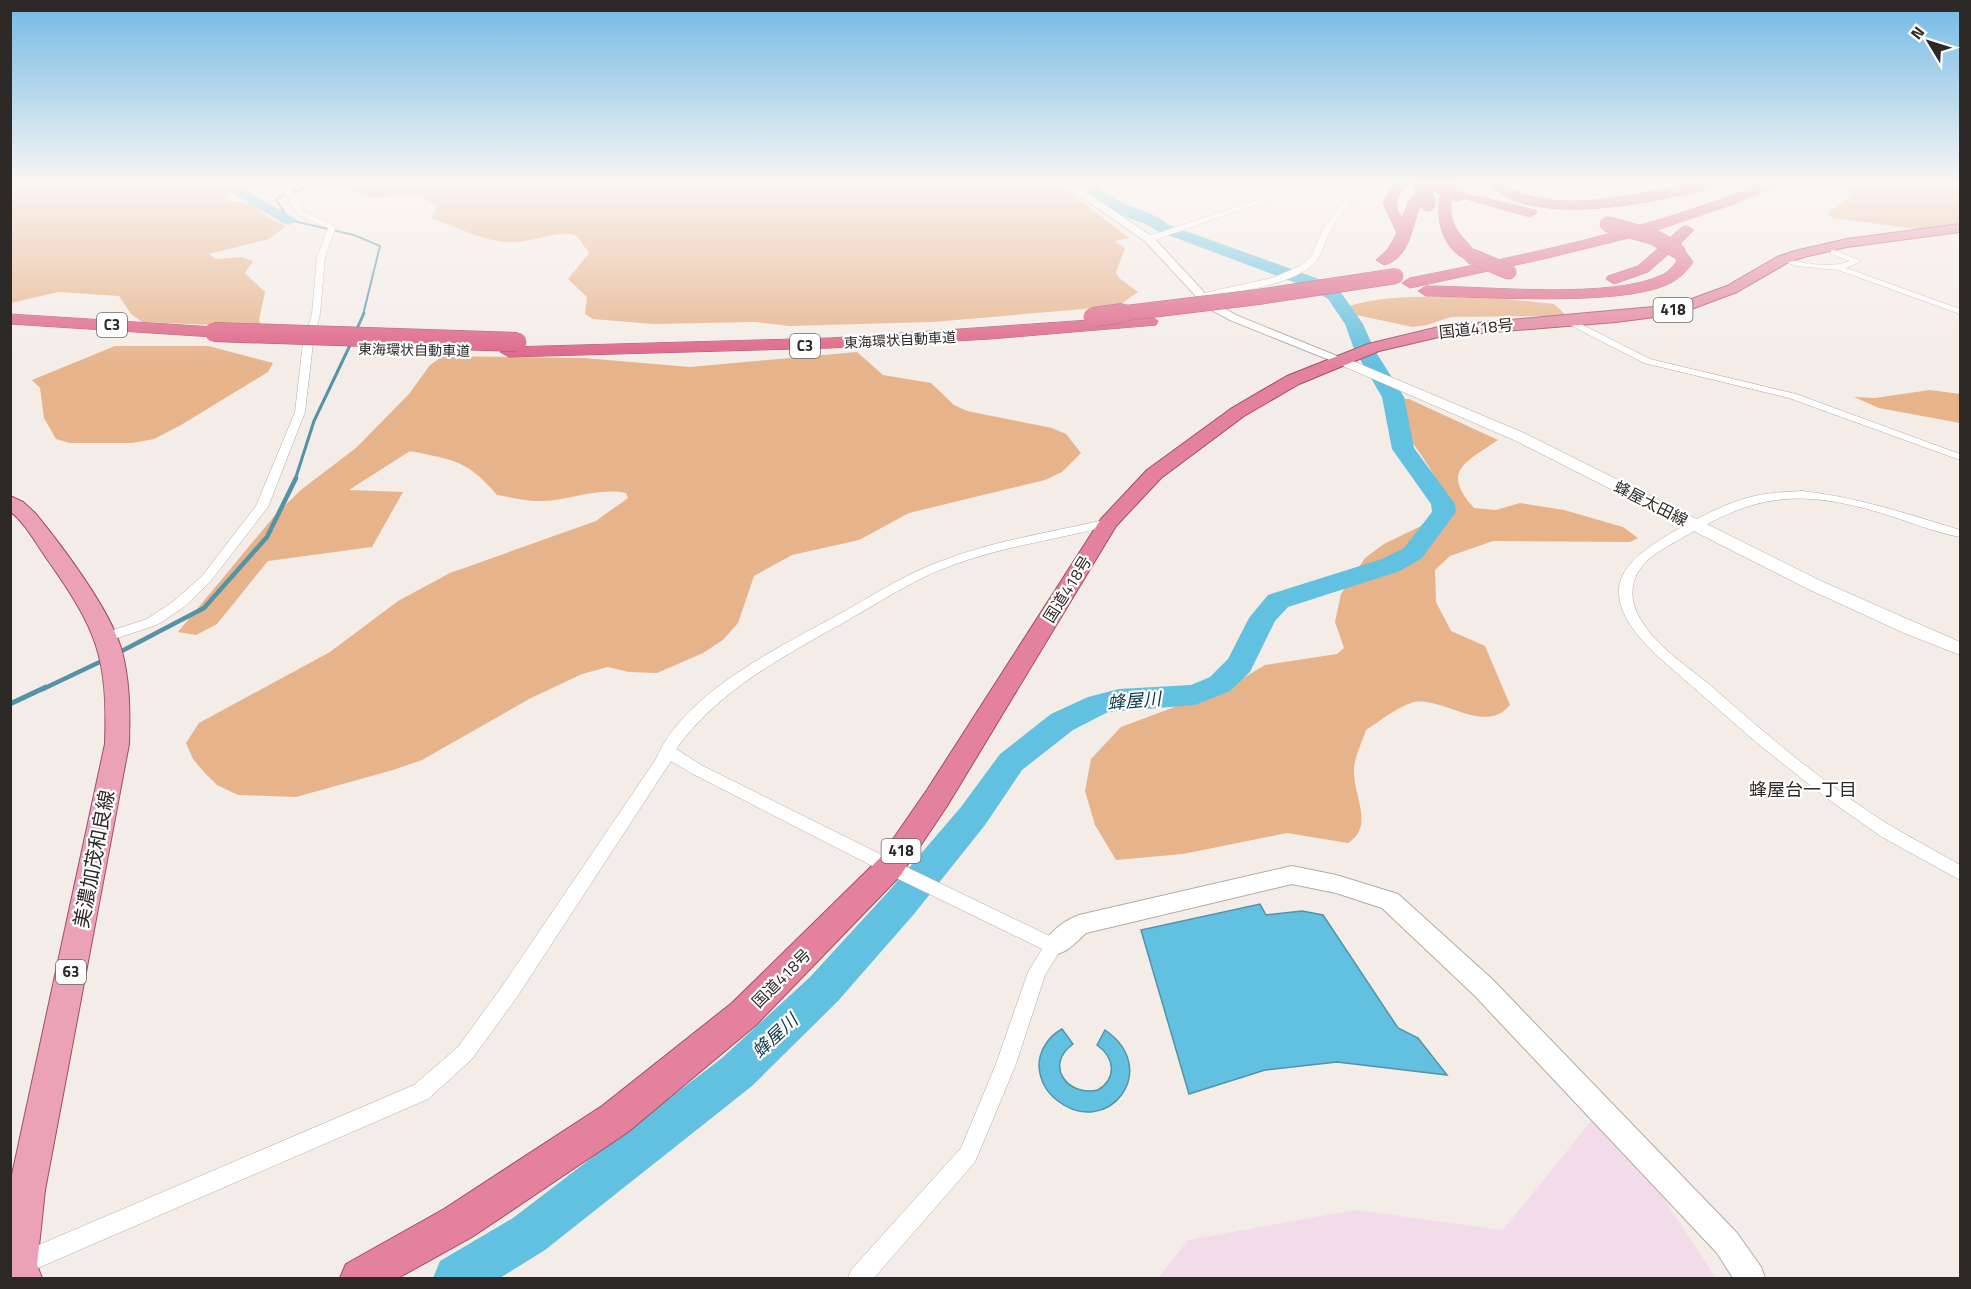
<svg xmlns="http://www.w3.org/2000/svg" width="1971" height="1289" font-family="'Titillium Web','Noto Sans JP',sans-serif">
<style>
.industrial{fill:#f3dce9}
.green{fill:#e6b38b}
.water{fill:#62c1e0;stroke:#5293a8;stroke-width:1.5}
.lines{fill:none;stroke-linecap:round;stroke-linejoin:round}
.stream-far3{stroke:#5293a8;stroke-width:2}
.stream-far2{stroke:#5293a8;stroke-width:3}
.stream-far1{stroke:#5293a8;stroke-width:4.5}
.stream{stroke:#5293a8;stroke-width:5}
.river{fill:#62c1e0;fill-rule:evenodd}
.minor-casing{stroke:#b3aba5;stroke-width:1}
.tertiary-casing{stroke:#b3aba5;stroke-width:2}
.secondary-casing{stroke:#b3aba5;stroke-width:1}
.primary-casing{stroke:#9f4f64;stroke-width:2}
.trunk-casing{stroke:#9f4f64;stroke-width:2}
.motorway-casing{stroke:#9f4f64;stroke-width:1}
.minor{fill:#fff;fill-rule:evenodd}
.tertiary{fill:#fff;fill-rule:evenodd}
.secondary{fill:#fff;fill-rule:evenodd}
.primary{fill:#eba1b6;fill-rule:evenodd}
.trunk{fill:#e4829e;fill-rule:evenodd}
.motorway{fill:#dd6385;fill-rule:evenodd}
.motorway-bridge-far1-casing{stroke:#9f4f64;stroke-width:16;stroke-linecap:butt}
.motorway-bridge-casing{stroke:#9f4f64;stroke-width:20;stroke-linecap:butt}
.motorway-bridge-far1{stroke:#dd6385;stroke-width:15}
.motorway-bridge{stroke:#dd6385;stroke-width:19}
.labels{text-anchor:middle;stroke-width:4.5;stroke-linejoin:round;paint-order:stroke}
.far-street-label{font-size:14px;fill:#2d2927;stroke:#fff}
.shield{fill:#fff;stroke:#6c6968;stroke-width:1.5}
.shield-label{font-size:15px;font-weight:bold;fill:#2d2927}
.street-label{font-size:16px;fill:#2d2927;stroke:#fff}
.water-label{font-size:18px;font-style:italic;fill:#0b3845;stroke:#fff}
.neighbourhood-label{font-size:18px;fill:#2d2927;stroke:#fff}
.near-street-label{font-size:20px;fill:#2d2927;stroke:#fff}
</style>
<rect width="100%" height="100%" fill="#f4ece6"/>
<!-- industrial -->
<path class="industrial" d="M1595 1116 1646 1172 1716 1278H1158L1188 1240 1355 1210 1503 1230Z"/>
<!-- green -->
<path class="green" d="M10 184H235L225 200 252 204 269 218 286 226 269 239 209 254 216 259 241 257 253 261 245 273 265 292 259 320 261 327 142 322 131 314 119 296 58 292 11 303Z
M367 184H1059L1129 238 1115 241 1125 248 1116 272 1119 278 1138 292 1118 306 933 322 789 326 755 322 653 324 593 319 585 314 587 297 568 279 589 253 577 236C559 229 530 244 508 242 481 241 456 226 431 218L437 205 417 196 369 198 351 190Z
M1846 184H1929L1960 191V224L1918 229 1834 218 1830 216 1829 212 1851 196Z
M1487 297 1554 304 1567 316 1451 317 1427 325 1413 327 1356 315 1350 312 1349 306C1393 293 1442 298 1487 297Z
M115 346H208L273 363 268 372 181 425 154 439 132 443H70L56 439 44 418 40 388 32 380Z
M857 352 883 375 931 383 954 405 967 411 1052 428 1066 434 1081 453 1062 472 1045 480 909 513 859 540 792 555 754 576 738 623 723 640 703 653 657 673 629 672 608 667 582 674 531 698 422 760 393 770 296 797 238 795 217 785 203 771 193 759 186 743 199 723 330 652 398 601 450 573 596 521 628 498 626 493C597 487 570 500 543 501 528 502 511 497 497 495 467 460 454 460 410 451L349 490 403 492 372 547 268 561 217 624 196 635 178 632 276 514 302 489 356 448 409 394 430 365 443 356 584 358 690 367Z
M1930 390 1960 394V423L1879 408 1854 397 1875 398Z
M1400 399H1409L1498 440C1466 462 1440 471 1474 508L1496 510 1520 503 1564 510 1623 527 1638 538 1630 542 1493 541 1450 556 1435 570 1436 602 1451 631 1485 646 1510 705C1484 737 1439 693 1411 703 1396 708 1380 721 1366 730 1362 742 1354 758 1354 770 1353 796 1375 826 1348 843L1287 833 1183 854 1116 860 1095 825 1085 791 1091 759 1121 727 1228 687 1265 665 1337 654 1344 648 1335 622 1341 594 1365 558 1384 544 1421 526 1440 508C1444 475 1417 455 1404 428 1401 420 1401 408 1400 399Z"/>
<!-- water -->
<path class="water" d="M1260 904 1266 915 1302 911 1323 915 1398 1028 1418 1038 1447 1075 1337 1062 1265 1070 1189 1094 1141 930Z
M1062 1029 1073 1044C1044 1065 1067 1097 1098 1090 1117 1078 1115 1058 1097 1045L1105 1030C1163 1070 1107 1139 1058 1101 1047 1093 1040 1081 1039 1066 1039 1050 1049 1036 1062 1029Z"/>
<g class="lines">
<!-- stream-far3 -->
<path class="stream-far3" d="M313 184 276 199 289 220 354 235 380 246 363 315"/>
<!-- stream-far2 -->
<path class="stream-far2" d="M355 333 364 313
M295 480 314 421 352 341"/>
<!-- stream-far1 -->
<path class="stream-far1" d="M118 653 204 608 267 537 296 478
M43 689 106 659"/>
<!-- stream -->
<path class="stream" d="M10 704 46 687"/>
<!-- river -->
<path class="river" d="M217 184H235L297 220 289 225 283 223Z
M1086 184H1101L1102 190C1122 208 1149 208 1169 225L1319 279 1340 291 1363 324 1374 349 1404 397 1414 448 1455 504 1456 512 1422 558 1400 571 1288 607 1275 621 1250 672 1230 691 1195 705 1108 712 1073 730 1022 770 985 825 914 914 838 1001 752 1086 545 1250 500 1278H433L440 1261 513 1218 722 1058 810 977 888 892 961 807 1000 754 1051 714 1088 697 1119 689 1191 685 1210 677 1228 659 1249 618 1268 595 1382 559 1404 548 1432 512 1431 504 1392 449 1382 397 1354 349 1345 324 1328 299 1307 287 1157 231C1142 218 1095 213 1088 192 1087 190 1087 187 1086 184Z"/>
<defs>
<path id="minor" d="M280 184H287L304 212 336 227 325 257 320 314 313 343 305 412 268 507 210 582 184 607 157 625 111 640H101L99 637 101 634 147 619 174 601 202 576 256 506 295 412 303 343 312 314 317 257 328 228 298 215Z
M1211 184H1222L1268 200 1152 241H1146V237L1257 200Z
M1363 184H1372C1353 199 1339 213 1328 236 1324 244 1322 254 1316 261 1294 287 1231 292 1199 298L1195 295 1272 278 1300 266 1310 258 1322 231 1339 206Z
M1834 250 1861 261 1846 268 1960 309V314L1838 270 1797 266 1778 260 1782 258C1803 263 1829 269 1850 261L1831 254V250Z
M1569 318 1650 359 1796 394 1960 454V460L1789 398 1644 363 1566 323 1565 321Z
M1802 491C1857 497 1908 514 1960 530V537C1933 532 1905 520 1878 512 1781 484 1743 501 1660 551 1633 567 1624 593 1641 620 1657 647 1687 666 1710 685 1758 727 1806 769 1859 805 1891 828 1926 845 1960 865V880L1882 837 1825 797 1757 743 1654 653C1638 636 1618 615 1619 590 1619 580 1625 569 1632 562 1650 541 1716 507 1743 499 1763 493 1782 492 1802 491Z
M1108 519 1114 523 1112 525C1060 539 1004 546 953 565 918 577 885 599 853 617 787 655 721 687 676 749L703 766 896 862 1060 941 1063 946 1045 975 1016 1064 975 1162 874 1278H848L851 1270 961 1148 996 1064 1028 972 1042 949 884 872 693 774 671 761 517 997 472 1059 428 1099 31 1271 23 1274 15 1271 12 1263 15 1255 414 1085 458 1047 503 985 656 759C684 692 782 646 843 612 875 594 909 572 944 560 996 540 1054 532 1108 519Z"/>
<path id="tertiary" d="M1063 184H1074L1153 237 1214 303 1238 316 1347 360 1341 364 1337 363 1230 320 1206 307 1145 241Z
M1292 866 1336 875 1398 894 1492 979 1737 1233 1761 1267 1765 1278H1733L1717 1253 1474 995 1382 908 1336 893 1292 884 1086 933C1074 944 1062 959 1046 953L1042 946C1048 933 1065 920 1079 915Z"/>
<path id="secondary" d="M1341 356 1524 433 1821 581 1960 642V655L1904 633 1808 589 1514 440 1336 363 1334 360Z"/>
<path id="primary" d="M10 496 23 502 35 513C62 546 109 608 121 648 130 679 130 712 129 744L45 1190 37 1265 42 1278H10V1184L105 744C108 656 97 630 47 559 35 542 26 524 10 511Z"/>
<path id="trunk" d="M1960 224V232L1847 247 1804 257 1787 263 1737 292 1678 314 1616 322 1443 336 1379 351 1299 384 1244 416 1161 478 1116 526 947 806 900 876 756 1025 628 1132 472 1237 398 1278H340L346 1264 444 1209 602 1106 732 1003 880 858 927 790 1101 519 1147 470 1232 408 1287 376 1368 344 1443 326 1675 305 1727 286 1777 257 1795 251 1847 239Z"/>
<path id="motorway" d="M1394 184H1408L1397 197V209L1402 218 1408 203 1423 184H1437C1432 191 1426 195 1422 203 1411 223 1412 258 1384 265L1376 260 1388 249 1397 233 1383 203Z
M1444 184H1457L1454 191 1535 210 1537 213 1530 217 1452 195C1446 227 1462 235 1479 256L1471 261C1440 253 1432 209 1444 184Z
M1489 184C1506 184 1508 189 1523 194 1538 198 1553 201 1568 201 1618 203 1665 184 1714 184 1706 192 1687 194 1675 196 1628 207 1526 224 1489 184Z
M1761 184H1779L1734 204 1645 234 1548 258 1410 288 1402 283 1410 278C1529 254 1647 230 1761 184Z
M1687 226 1694 230 1677 247 1683 248 1693 262C1689 268 1683 275 1677 279 1637 309 1480 296 1426 296L1418 291 1426 286C1486 286 1613 300 1664 274 1669 271 1673 266 1677 261L1671 252 1648 272 1614 284 1606 279 1608 276 1638 266 1682 227Z
M10 314 214 327 223 332 214 337 10 324Z
M1150 316 1158 321 1156 325 990 339 830 348 509 357 500 352 509 347 830 338Z"/>
</defs>
<!-- minor casing -->
<use href="#minor" class="minor-casing"/>
<!-- tertiary casing -->
<use href="#tertiary" class="tertiary-casing"/>
<!-- secondary casing -->
<use href="#secondary" class="secondary-casing"/>
<!-- primary casing -->
<use href="#primary" class="primary-casing"/>
<!-- trunk casing -->
<use href="#trunk" class="trunk-casing"/>
<!-- motorway casing -->
<use href="#motorway" class="motorway-casing"/>
<!-- minor -->
<use href="#minor" class="minor"/>
<!-- tertiary -->
<use href="#tertiary" class="tertiary"/>
<!-- secondary -->
<use href="#secondary" class="secondary"/>
<!-- primary -->
<use href="#primary" class="primary"/>
<!-- trunk -->
<use href="#trunk" class="trunk"/>
<!-- motorway -->
<use href="#motorway" class="motorway"/>
<defs>
<path id="motorway-bridge-far1" d="M1421 184 1428 204
M1437 184 1458 194
M1607 224 1654 237 1678 251
M1471 256 1509 272
M1110 315 1258 297 1396 276"/>
<path id="motorway-bridge" d="M1093 317 1123 313
M214 332 517 342"/>
</defs>
<!-- motorway-bridge-far1 casing -->
<use href="#motorway-bridge-far1" class="motorway-bridge-far1-casing"/>
<!-- motorway-bridge casing -->
<use href="#motorway-bridge" class="motorway-bridge-casing"/>
<!-- motorway-bridge-far1 -->
<use href="#motorway-bridge-far1" class="motorway-bridge-far1"/>
<!-- motorway-bridge -->
<use href="#motorway-bridge" class="motorway-bridge"/>
</g>
<!-- sky -->
<linearGradient id="sky" x2="0" y2="1"><stop stop-color="#72b9e5"/><stop offset="0.5" stop-color="#faf6f4"/><stop offset="1" stop-color="#faf6f4" stop-opacity="0"/></linearGradient>
<rect width="1971" height="365" fill="url(#sky)"/>
<g class="labels">
<!-- far-street labels -->
<g class="far-street-label">
<text transform="translate(900 340) rotate(-3)" y="5">東海環状自動車道</text>
<text transform="translate(414 350) rotate(1)" y="5">東海環状自動車道</text>
</g>
<!-- shield labels -->
<g class="shield">
<rect x="1653.5" y="298" width="39" height="24" rx="4.5"/>
<rect x="97" y="313" width="30" height="24" rx="4.5"/>
<rect x="790" y="334" width="30" height="24" rx="4.5"/>
<rect x="881.5" y="839" width="39" height="24" rx="4.5"/>
<rect x="56" y="960" width="30" height="24" rx="4.5"/>
</g>
<g class="shield-label">
<text x="1673" y="315">418</text>
<text x="112" y="330">C3</text>
<text x="805" y="351">C3</text>
<text x="901" y="856">418</text>
<text x="71" y="977">63</text>
</g>
<!-- street labels -->
<g class="street-label">
<text transform="translate(1476 328) rotate(-6)" y="6">国道418号</text>
<text transform="translate(1651 503) rotate(27)" y="6">蜂屋太田線</text>
<text transform="translate(1067 589) rotate(-58)" y="6">国道418号</text>
<text transform="translate(781 978) rotate(-45)" y="6">国道418号</text>
</g>
<!-- water labels -->
<g class="water-label">
<text transform="translate(1134 701) rotate(-5)" y="6">蜂屋川</text>
<text transform="translate(775 1036) rotate(-43)" y="6">蜂屋川</text>
</g>
<!-- neighbourhood labels -->
<g class="neighbourhood-label">
<text x="1803" y="796">蜂屋台一丁目</text>
</g>
<!-- near-street labels -->
<g class="near-street-label">
<text transform="translate(94 859) rotate(-79)" y="7">美濃加茂和良線</text>
</g>
</g>
<!-- border -->
<rect width="1971" height="1289" fill="none" stroke="#2d2927" stroke-width="24"/>
<!-- north arrow -->
<g transform="translate(1929 42) rotate(308)" stroke="#ffffff" stroke-width="4.5" paint-order="stroke">
<path d="M0-4.5L10 22L0 15L-10 22Z" fill="#2d2927"/>
<text y="-9" font-size="16" font-weight="bold" text-anchor="middle" fill="#2d2927">N</text>
</g>
</svg>
